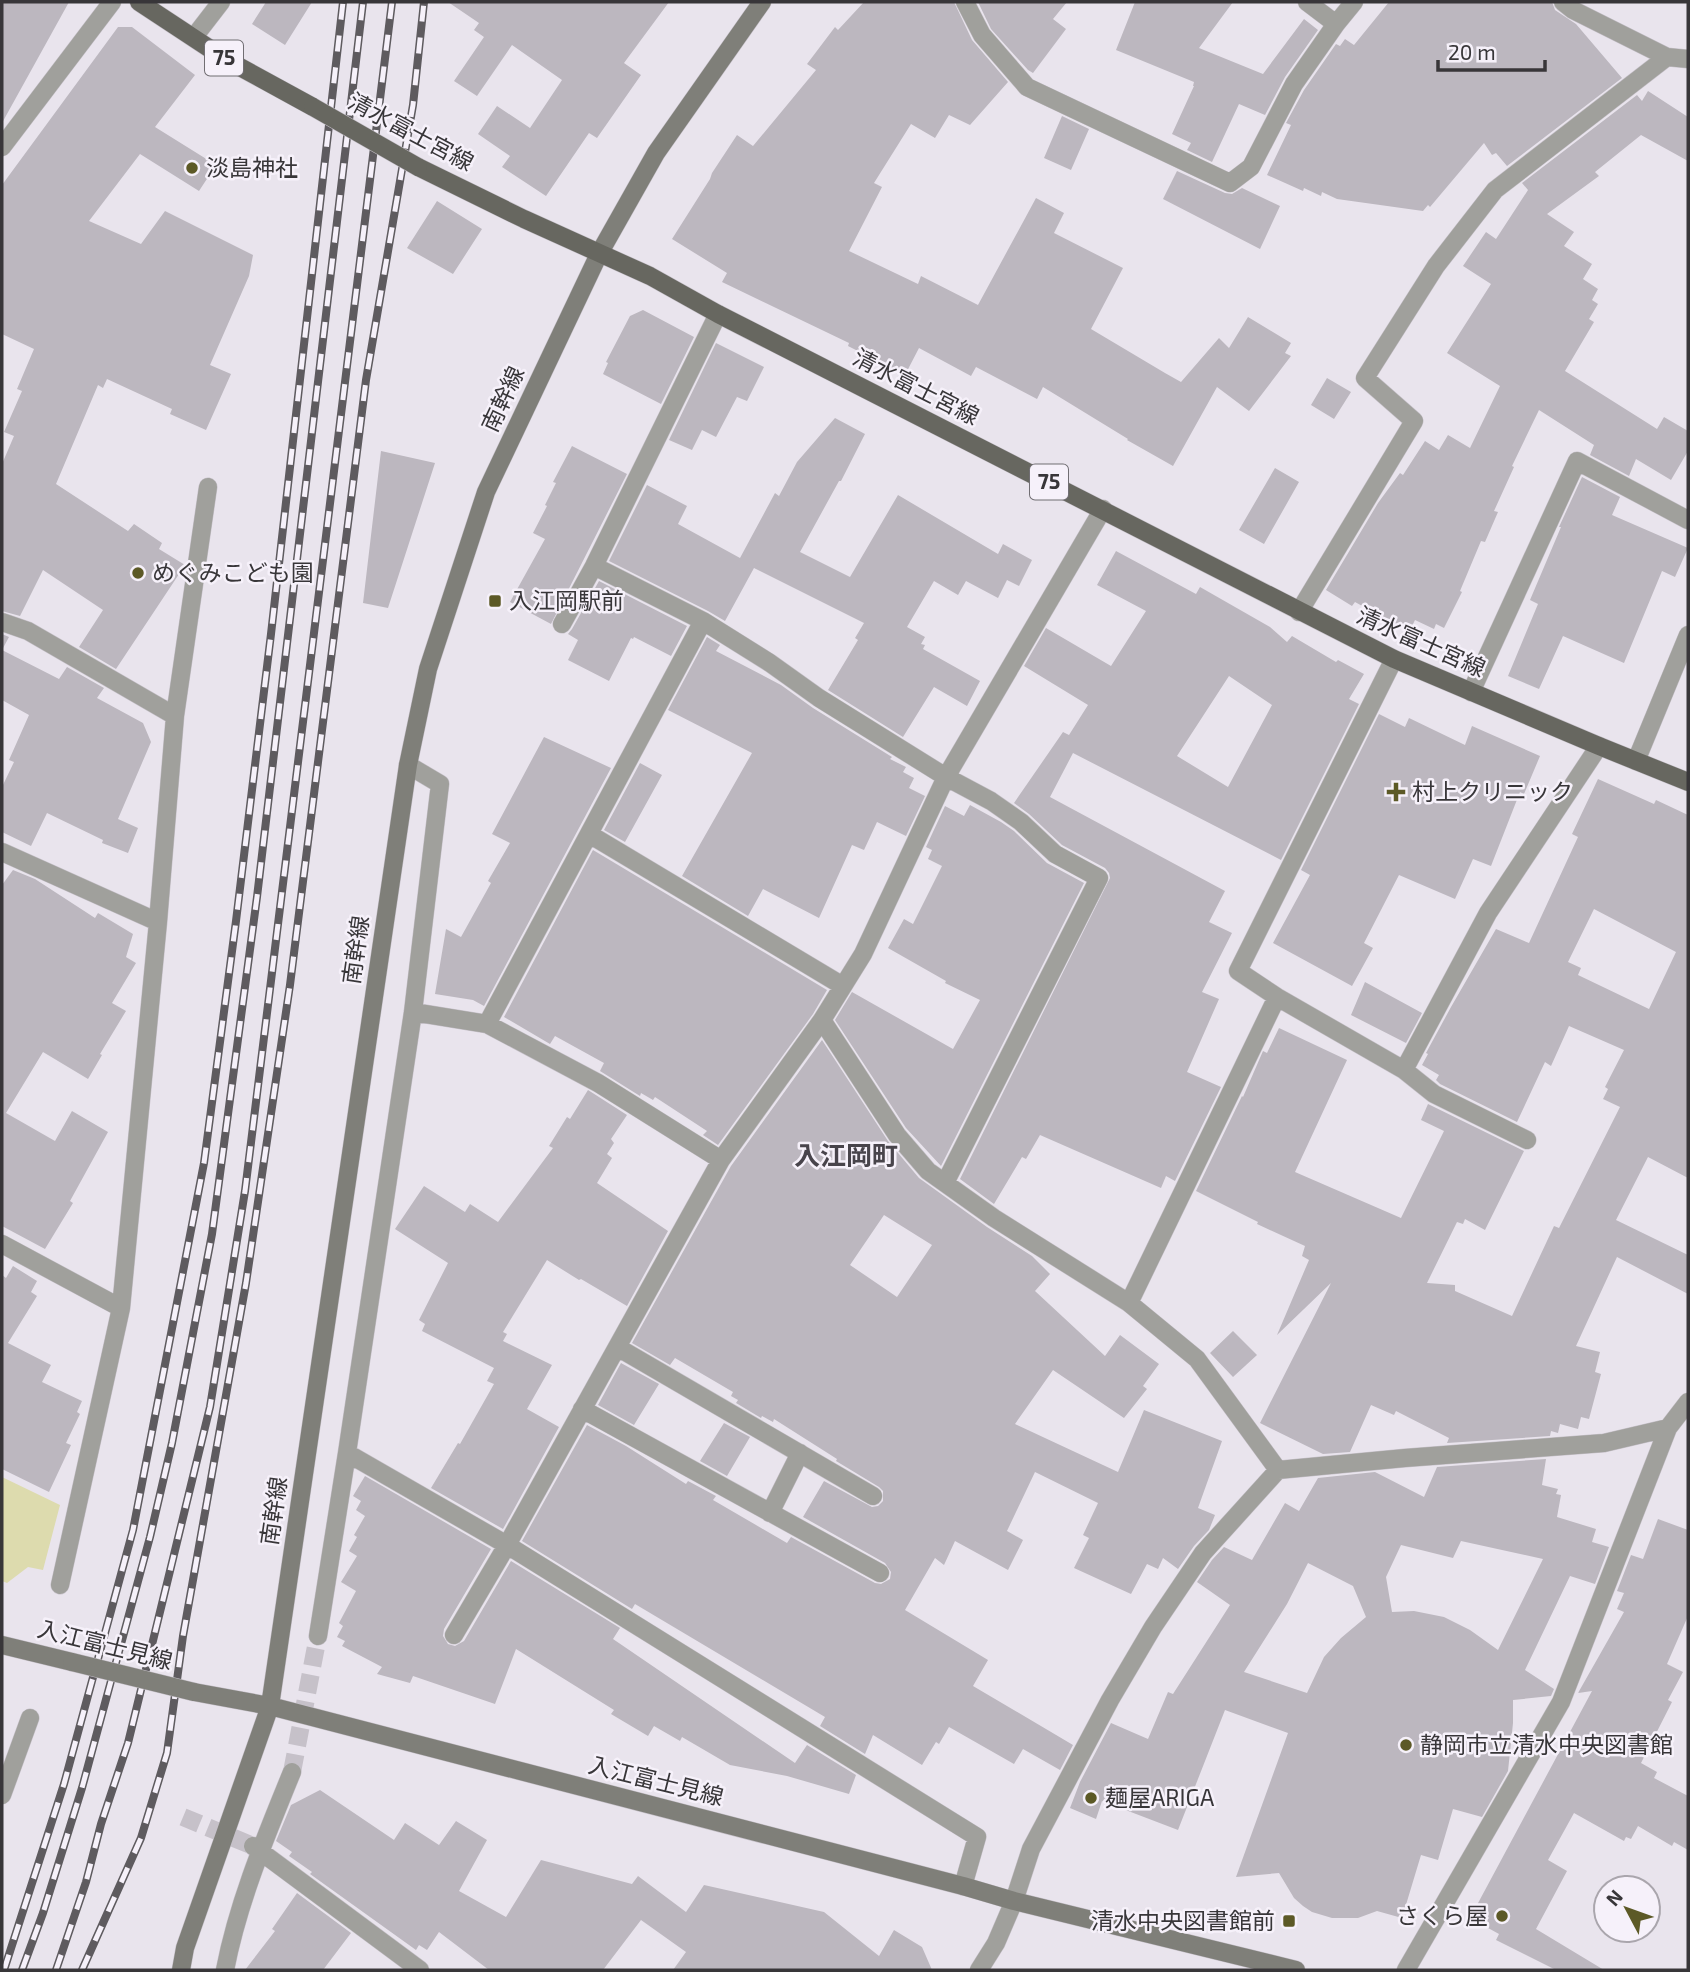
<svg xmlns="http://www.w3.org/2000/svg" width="1690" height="1972" font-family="'Exo 2','Noto Sans JP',sans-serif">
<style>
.green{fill:#dddbae}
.building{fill:#bcb7bf;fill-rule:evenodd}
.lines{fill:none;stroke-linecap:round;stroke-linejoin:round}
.street-tunnel{stroke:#c6c1c9;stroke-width:18;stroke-dasharray:18 9;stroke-linecap:butt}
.street-casing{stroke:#c6c1c9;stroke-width:19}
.secondary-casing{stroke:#c6c1c9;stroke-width:19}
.primary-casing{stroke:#c6c1c9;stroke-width:19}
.street{stroke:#a0a09c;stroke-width:18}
.secondary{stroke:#7f7f79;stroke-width:18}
.primary{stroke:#676760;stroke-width:18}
.rail-casing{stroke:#5e5b5f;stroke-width:8}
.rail{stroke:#f6f1fa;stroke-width:5;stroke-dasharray:16;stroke-linecap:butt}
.secondary-bridge-casing{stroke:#c6c1c9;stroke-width:19;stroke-linecap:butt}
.primary-bridge-casing{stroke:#c6c1c9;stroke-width:19;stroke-linecap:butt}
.secondary-bridge{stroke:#7f7f79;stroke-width:18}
.primary-bridge{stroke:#676760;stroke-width:18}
.poi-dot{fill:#5c5926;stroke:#f6f1fa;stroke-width:2.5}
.labels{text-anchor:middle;stroke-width:5;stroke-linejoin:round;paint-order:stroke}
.shield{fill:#f6f1fa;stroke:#716e73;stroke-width:2}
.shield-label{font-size:21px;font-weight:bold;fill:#383639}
.street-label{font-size:23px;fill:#383639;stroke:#f6f1fa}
.poi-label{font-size:23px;fill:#383639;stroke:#f6f1fa;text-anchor:start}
.quarter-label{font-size:26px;font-weight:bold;fill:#48444b;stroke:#f6f1fa}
</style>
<rect width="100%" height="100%" fill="#e9e4ed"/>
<!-- green -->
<path class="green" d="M2 1477 60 1505 43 1570 28 1567 7 1583 2 1581Z"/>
<!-- building -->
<path class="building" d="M2 2H69L2 123Z
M266 2H312L285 45 252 24Z
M448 2H669L624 63 641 75 597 138 589 133 546 196 502 167 510 156 478 134 497 106 530 128 562 80 512 45 477 96 454 81 484 37 474 30 479 23Z
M864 2H954L972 40 1008 82 970 125 949 115 935 138 911 124 874 183 882 187 849 251 918 284 921 276 978 305 1036 198 1064 213 1054 233 1123 268 1091 329 1165 373 1181 382 1219 338 1229 348 1248 317 1291 343 1285 353 1291 356 1249 411 1217 387 1173 466 1127 440 1128 439 1043 387 1037 399 976 367 971 376 919 348 905 375 848 346 849 343 722 282 727 273 672 239 710 179 712 173 737 135 753 146 816 70 807 64 835 27 838 30Z
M978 2H1067L1053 19 1066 29 1033 73 1028 70 991 29Z
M1135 2H1233L1199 48 1263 74 1304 19 1318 30 1285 77 1265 115 1239 104 1212 162 1187 150 1191 143 1172 134 1194 86H1193L1194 82 1116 50Z
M1389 2H1552L1555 10 1576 24 1622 78 1507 166 1496 153 1492 155 1484 143 1430 207 1428 205 1423 211 1337 199 1322 192 1321 196 1304 188 1303 191 1267 175 1291 125 1286 123 1304 90 1336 44 1340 46 1345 39 1354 45Z
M118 27H132L195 75 155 127 216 165 199 191 140 154 89 221 141 244 165 211 253 255 249 276 210 365 231 374 206 430 170 414 172 409 107 379 103 388 98 385 56 484 128 531 134 524 162 543 159 549 185 565 116 669 79 647 103 610 43 570 20 616 2 611V464L14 436 4 432 22 391 17 389 34 349 2 334V185Z
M1648 91 1688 117V161L1641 135 1595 172 1599 176 1547 214 1574 232 1564 246 1592 264 1583 279 1598 289 1592 300 1598 304 1589 319 1594 322 1565 371 1657 429 1664 417 1688 431V451L1671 480 1636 459 1629 476 1590 455 1594 445 1539 410 1512 466 1514 467 1494 511 1498 512 1485 542 1481 541 1460 591 1462 592 1444 628 1436 624 1434 629 1415 620 1409 632 1355 602 1352 606 1326 590 1378 503 1400 473 1403 475 1425 441 1439 450 1448 435 1470 448 1500 386 1447 353 1491 284 1463 266 1486 232 1496 239 1528 190 1522 183 1637 95 1642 101Z
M1062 116 1089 129 1071 170 1044 158Z
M1177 171 1225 193 1232 194 1242 188 1280 206 1260 249 1163 199Z
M437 201 482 229 453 274 407 248Z
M643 310 694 337 661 404 603 374 608 363 606 362 630 316Z
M716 343 764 367 747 401 737 397 716 437 702 430 692 450 669 440Z
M1327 378 1351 392 1334 419 1311 405Z
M835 418 865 434 841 481H839L800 552 850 577 898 495 998 554 1003 544 1032 560 1019 586 1007 580 998 598 966 581 958 595 934 581 907 627 925 637 921 644 925 645 923 649 980 681 967 706 934 687 903 737 828 690 858 640 855 638 864 623 754 568 725 621 708 611 609 561 647 485 687 506 678 524 740 558 775 493 779 496 797 462Z
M572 446 627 474 551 624 510 602 545 539 533 533 547 506 545 505 556 483 553 482Z
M381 451 435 463 388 608 363 603Z
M1275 468 1299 482 1264 544 1239 530Z
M1582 477 1620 497 1612 515 1688 548 1675 577 1662 571 1624 663 1563 636 1539 689 1508 676 1538 604 1530 600 1561 527H1559Z
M1116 551 1196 594 1200 587 1270 627 1287 642 1292 636 1336 662 1338 660 1364 674 1349 699 1359 704 1281 860 1073 753 1050 797 1225 891 1209 922 1232 933 1202 992 1219 999 1187 1072 1221 1087 1175 1181 1166 1176 1161 1188 1040 1135 1026 1159 1022 1157 994 1204 960 1179 1110 878 1109 873 1105 868 1062 845 1029 814 1014 803 1063 732 1069 735 1088 705 1024 666 1046 628 1111 666 1146 611 1097 585ZM1229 676 1272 705 1228 787 1177 756Z
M599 581 687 626 671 656 634 637 633 639 631 638 609 681 568 660 578 640 568 634 572 629Z
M2 634 9 637 2 650 59 679 67 667 104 688 97 698 143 723 151 742 118 819 138 828 128 853 102 843 103 840 47 813 31 846 2 832V787L14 762 9 760 29 715 2 700Z
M707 637 720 645 716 651 781 685 813 708 892 757 890 759 906 767 903 772 914 778 909 788 925 796 906 836 877 822 864 850 852 845 819 918 763 889 748 916 682 876 752 753 668 710Z
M1379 714 1405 727 1409 718 1465 745 1472 726 1540 756 1524 794 1520 792 1491 866 1473 859 1455 899 1399 875 1364 943 1373 948 1352 986 1273 943 1310 875 1301 870Z
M544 737 611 768 484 1006 473 1000 435 994 446 929 461 937 491 883 488 881 510 843 492 834Z
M640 763 662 775 625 842 604 830Z
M1598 779 1654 804 1656 800 1688 815V1178L1648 1157 1616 1220 1688 1255V1294L1617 1257 1576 1346 1600 1352 1595 1372 1601 1374 1589 1419 1581 1417 1578 1429 1560 1424 1558 1433 1551 1431 1550 1436 1447 1443 1449 1438 1396 1411 1394 1415 1371 1405 1350 1452 1323 1454 1260 1423 1331 1283 1277 1335 1309 1260 1302 1256 1305 1246 1257 1224 1258 1222 1196 1191 1242 1096 1243 1097 1263 1051 1267 1053 1279 1028 1347 1060 1295 1172 1401 1218 1444 1131 1421 1120 1428 1104 1524 1151 1485 1230 1465 1219 1463 1224 1457 1222 1427 1283 1455 1285V1291L1512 1316 1554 1226 1559 1228 1620 1107 1603 1099 1608 1089 1605 1087 1624 1050 1569 1026 1551 1066 1545 1062 1517 1122 1440 1084 1436 1080 1439 1075 1422 1065 1428 1054 1426 1053 1451 1007 1496 929 1529 943 1578 837 1572 834ZM1594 909 1676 952 1649 1009 1578 975 1581 968 1568 962Z
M970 805 1001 822 1014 831 1047 863 1084 883 941 1166 906 1128 835 1020 852 992 953 1049 980 1000 945 983 946 981 888 948 904 919 913 924 942 866 928 859 932 850 926 847 945 806 964 816Z
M593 850 827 990 813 1014 718 1145 703 1135 707 1131 655 1097 653 1100 641 1093 640 1096 600 1071 604 1063 555 1036 550 1044 504 1017Z
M13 870 35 879 95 918 98 913 133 934 126 957 136 963 112 1003 126 1011 100 1054 102 1055 88 1079 43 1052 6 1113 55 1141 72 1111 108 1132 70 1201 73 1203 45 1249 2 1226V885Z
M1365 982 1422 1013 1406 1043 1351 1015Z
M822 1040 888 1141 919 1178 987 1227 1032 1256 1050 1274 1035 1291 1105 1356 1120 1335 1159 1364 1143 1386 1147 1389 1124 1418 1053 1370 1015 1424 1118 1472 1144 1410 1222 1441 1198 1508 1215 1515 1209 1530 1194 1546 1178 1569 1163 1558 1158 1569 1147 1564 1131 1594 1074 1568 1089 1538 1083 1535 1098 1503 1035 1472 1007 1531 1023 1540 1008 1570 955 1541 944 1565 935 1558 905 1610 988 1660 973 1686 1073 1745 1060 1770 1023 1749 1014 1764 949 1727 939 1744 936 1742 922 1765 873 1735 865 1754 820 1726 825 1717 635 1604 632 1609 522 1541 587 1425 626 1446 686 1484 688 1481 716 1496 713 1500 787 1543 791 1537 875 1583 881 1584 890 1579 891 1572 885 1563 803 1517 824 1481 872 1507 878 1506 883 1501V1491L879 1487 836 1461 837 1459 774 1419 773 1422 762 1416 761 1418 736 1403 738 1400 731 1396 733 1392 675 1358 670 1365 632 1343 731 1166ZM884 1215 932 1245 897 1297 850 1265Z
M588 1090 627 1115 611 1139 614 1143 607 1154 612 1158 597 1183 668 1231 627 1306 581 1279 579 1280 547 1260 503 1332 507 1334 503 1341 552 1365 527 1409 559 1427 503 1529 431 1488 458 1443 460 1444 494 1384 487 1381 494 1368 422 1331 425 1324 419 1320 448 1263 395 1229 424 1186 465 1212 470 1204 498 1222 553 1148 549 1146 567 1117 570 1119Z
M13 1266 37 1281 31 1292 37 1296 8 1343 51 1365 42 1382 82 1401 77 1412 80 1414 66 1443 71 1445 49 1492 2 1469V1275L6 1278Z
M1233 1331 1257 1355 1233 1377 1210 1353Z
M621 1363 659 1384 634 1425 598 1405Z
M724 1423 750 1437 727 1476 700 1461Z
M1546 1459 1542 1485 1558 1489 1556 1494 1561 1495 1557 1517 1596 1529 1592 1542 1609 1547 1595 1584 1570 1576 1525 1670 1554 1689 1551 1696 1513 1700V1723L1508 1771 1482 1817 1453 1809 1438 1860 1421 1855 1402 1918 1377 1911 1358 1918H1332L1312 1912 1303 1906 1294 1898 1279 1873 1236 1877 1288 1733 1225 1710 1178 1830 1102 1801 1096 1819 1070 1808 1080 1782 1111 1723 1148 1739 1168 1692 1173 1694 1230 1605 1197 1582 1212 1560 1224 1547 1252 1560 1285 1503 1299 1511 1318 1478 1375 1472 1424 1497 1437 1467ZM1461 1541 1543 1559 1498 1650 1470 1630 1444 1617 1414 1611 1392 1612 1386 1577 1401 1545 1453 1558ZM1308 1563 1353 1586 1366 1617 1341 1638 1324 1657 1307 1693 1244 1672 1287 1604Z
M365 1476 491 1549 444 1629 443 1636 448 1644 455 1646 464 1641 511 1561 620 1628 613 1639 795 1763 807 1745 856 1775 849 1794 787 1776 730 1765 682 1737 680 1741 654 1726 648 1736 611 1714 614 1710 516 1649 495 1704 413 1676 410 1683 377 1674 382 1667 342 1646 345 1641 337 1637 343 1626 339 1623 356 1591 341 1582 357 1556 349 1551 357 1537 354 1535 365 1516 356 1510 361 1501 353 1496Z
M1658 1519 1688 1530V1616L1667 1664 1683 1672 1668 1700 1672 1702 1641 1763 1657 1772 1654 1778 1688 1796V1850L1674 1842 1672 1846 1638 1826 1631 1839 1626 1837 1624 1841 1574 1813 1548 1860 1567 1871 1536 1929 1604 1970H1556L1496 1940 1499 1934 1470 1918 1592 1691 1578 1693 1624 1612 1617 1609 1624 1593 1617 1591 1631 1555 1643 1559Z
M320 1790 394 1840 405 1823 439 1845 456 1821 487 1840 459 1891 506 1917 541 1860 632 1884 638 1876 686 1912 704 1885 824 1912 879 1956 894 1930 922 1947 932 1970H673L686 1952 641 1920 603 1970H489L439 1932 427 1950 419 1945 416 1950 310 1874 312 1872 289 1856 292 1852 276 1841 291 1805Z
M297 1893 351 1933 323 1970H245L275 1931 272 1929Z"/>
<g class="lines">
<!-- street-tunnel -->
<path class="street-tunnel" d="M292 1772 318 1636
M183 1817 253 1846"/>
<defs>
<path id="street" d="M965 2 982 35 1027 87 1230 183 1251 167 1294 84 1336 24 1354 2
M1307 2 1336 24
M1563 2 1573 10 1667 57 1688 59
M194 37 221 2
M2 147 112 2
M594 566 703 621 770 663 819 698 946 777 991 801 1021 822 1055 854 1099 878 945 1183
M1299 612 1414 421 1365 378 1436 266 1495 190 1667 57
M2 622 28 631 175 716
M562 624 594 566 718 314
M1394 659 1238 971 1277 997 1404 1070 1434 1094 1527 1140
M1471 692 1577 461 1688 520
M1636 761 1688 635
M408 765 440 784 413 1012 347 1453 507 1545 454 1635
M589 834 843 986
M2 852 158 922
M413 1012 487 1024 598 1083 721 1160
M822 1020 897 1135 928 1171 994 1218 1129 1303 1197 1359 1278 1470
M487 1024 703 621
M1404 1070 1488 913 1599 746
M2 1244 121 1308
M1129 1303 1277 997
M617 1347 873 1496
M582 1409 880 1573
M770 1513 800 1453
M60 1585 121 1308 158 922 175 716 208 487
M318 1636 347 1453
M2 1795 30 1718
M253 1846 420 1970
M963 1886 977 1837 507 1545 721 1160 822 1020 863 954 946 777 1103 509
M225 1970C238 1902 266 1836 292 1772
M979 1970 996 1943 1014 1901 1031 1849 1110 1700 1153 1627 1203 1553 1278 1470 1405 1458 1604 1443 1668 1428 1688 1402
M1406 1970 1561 1702 1668 1428"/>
<path id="secondary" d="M2 1645 72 1662
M194 1692 270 1706 963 1886 1014 1901 1296 1970
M181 1970 185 1948 270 1706 408 765 428 669 486 492 599 254 656 153 762 2"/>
<path id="primary" d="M139 2 227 60 313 107
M418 167 524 219 650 276 718 314 1394 659 1599 746 1688 782"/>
</defs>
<!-- street casing -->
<use href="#street" class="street-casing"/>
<!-- secondary casing -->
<use href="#secondary" class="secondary-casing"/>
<!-- primary casing -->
<use href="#primary" class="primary-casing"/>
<!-- street -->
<use href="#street" class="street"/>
<!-- secondary -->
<use href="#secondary" class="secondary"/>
<!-- primary -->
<use href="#primary" class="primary"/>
<defs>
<path id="rail" d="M4 1970 64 1784 133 1530 204 1163 236 921 271 634 343 2
M22 1970 43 1913 82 1788 150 1537 172 1443 212 1234 257 897 363 2
M56 1970 86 1882 101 1824 128 1743 210 1407 245 1191 392 2
M82 1970 141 1838 167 1753 183 1636 246 1283 290 985 366 380 413 105 424 2"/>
</defs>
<!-- rail casing -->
<use href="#rail" class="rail-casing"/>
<!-- rail -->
<use href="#rail" class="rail"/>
<defs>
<path id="secondary-bridge" d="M72 1662 194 1692"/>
<path id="primary-bridge" d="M313 107 418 167"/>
</defs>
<!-- secondary-bridge casing -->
<use href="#secondary-bridge" class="secondary-bridge-casing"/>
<!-- primary-bridge casing -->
<use href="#primary-bridge" class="primary-bridge-casing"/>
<!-- secondary-bridge -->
<use href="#secondary-bridge" class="secondary-bridge"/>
<!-- primary-bridge -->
<use href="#primary-bridge" class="primary-bridge"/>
</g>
<!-- markers -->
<g class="poi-dot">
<circle cx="192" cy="168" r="7"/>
<circle cx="138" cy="573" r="7"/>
<rect x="488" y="594" width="14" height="14" rx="3.5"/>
<path d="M1392.5 781.5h7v7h7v7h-7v7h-7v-7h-7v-7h7z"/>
<circle cx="1406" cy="1745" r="7"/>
<circle cx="1091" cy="1798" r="7"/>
<circle cx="1502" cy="1916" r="7"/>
<rect x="1282" y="1914" width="14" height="14" rx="3.5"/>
</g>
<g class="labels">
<!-- shield labels -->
<g class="shield">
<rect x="205" y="40.5" width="38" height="35" rx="5"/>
<rect x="1030" y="464.5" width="38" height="35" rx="5"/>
</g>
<g class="shield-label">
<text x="224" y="65">75</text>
<text x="1049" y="489">75</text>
</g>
<!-- street labels -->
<g class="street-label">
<text transform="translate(411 132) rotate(28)" y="8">清水富士宮線</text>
<text transform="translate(916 387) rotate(27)" y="8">清水富士宮線</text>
<text transform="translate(503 399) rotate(-65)" y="8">南幹線</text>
<text transform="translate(1421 642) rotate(24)" y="8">清水富士宮線</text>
<text transform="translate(356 950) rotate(-82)" y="8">南幹線</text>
<text transform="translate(274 1511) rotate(-82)" y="8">南幹線</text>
<text transform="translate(105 1645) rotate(14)" y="8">入江富士見線</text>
<text transform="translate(656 1781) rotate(14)" y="8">入江富士見線</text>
</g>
<!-- poi labels -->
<g class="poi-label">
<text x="206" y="176">淡島神社</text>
<text x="152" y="581">めぐみこども園</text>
<text x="509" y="609">入江岡駅前</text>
<text x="1412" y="800">村上クリニック</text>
<text x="1420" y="1753">静岡市立清水中央図書館</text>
<text x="1105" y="1806">麺屋ARIGA</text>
<text x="1488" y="1924" text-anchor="end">さくら屋</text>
<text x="1275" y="1929" text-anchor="end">清水中央図書館前</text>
</g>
<!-- quarter labels -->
<g class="quarter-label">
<text x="846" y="1165">入江岡町</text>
</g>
</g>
<!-- border -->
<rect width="1690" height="1972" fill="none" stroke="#383639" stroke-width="7"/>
<!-- north arrow -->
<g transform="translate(1627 1909) rotate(311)"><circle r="33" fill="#f6f1fa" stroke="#aaa6ad" stroke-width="2"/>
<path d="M0-5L12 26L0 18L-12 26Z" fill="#5c5926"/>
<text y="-10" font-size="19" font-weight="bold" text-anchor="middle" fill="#383639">N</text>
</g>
<!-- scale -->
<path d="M1438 60v10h107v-10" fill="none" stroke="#383639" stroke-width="3.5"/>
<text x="1448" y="60" font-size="21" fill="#383639" stroke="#f6f1fa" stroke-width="5" paint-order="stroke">20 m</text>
</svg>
